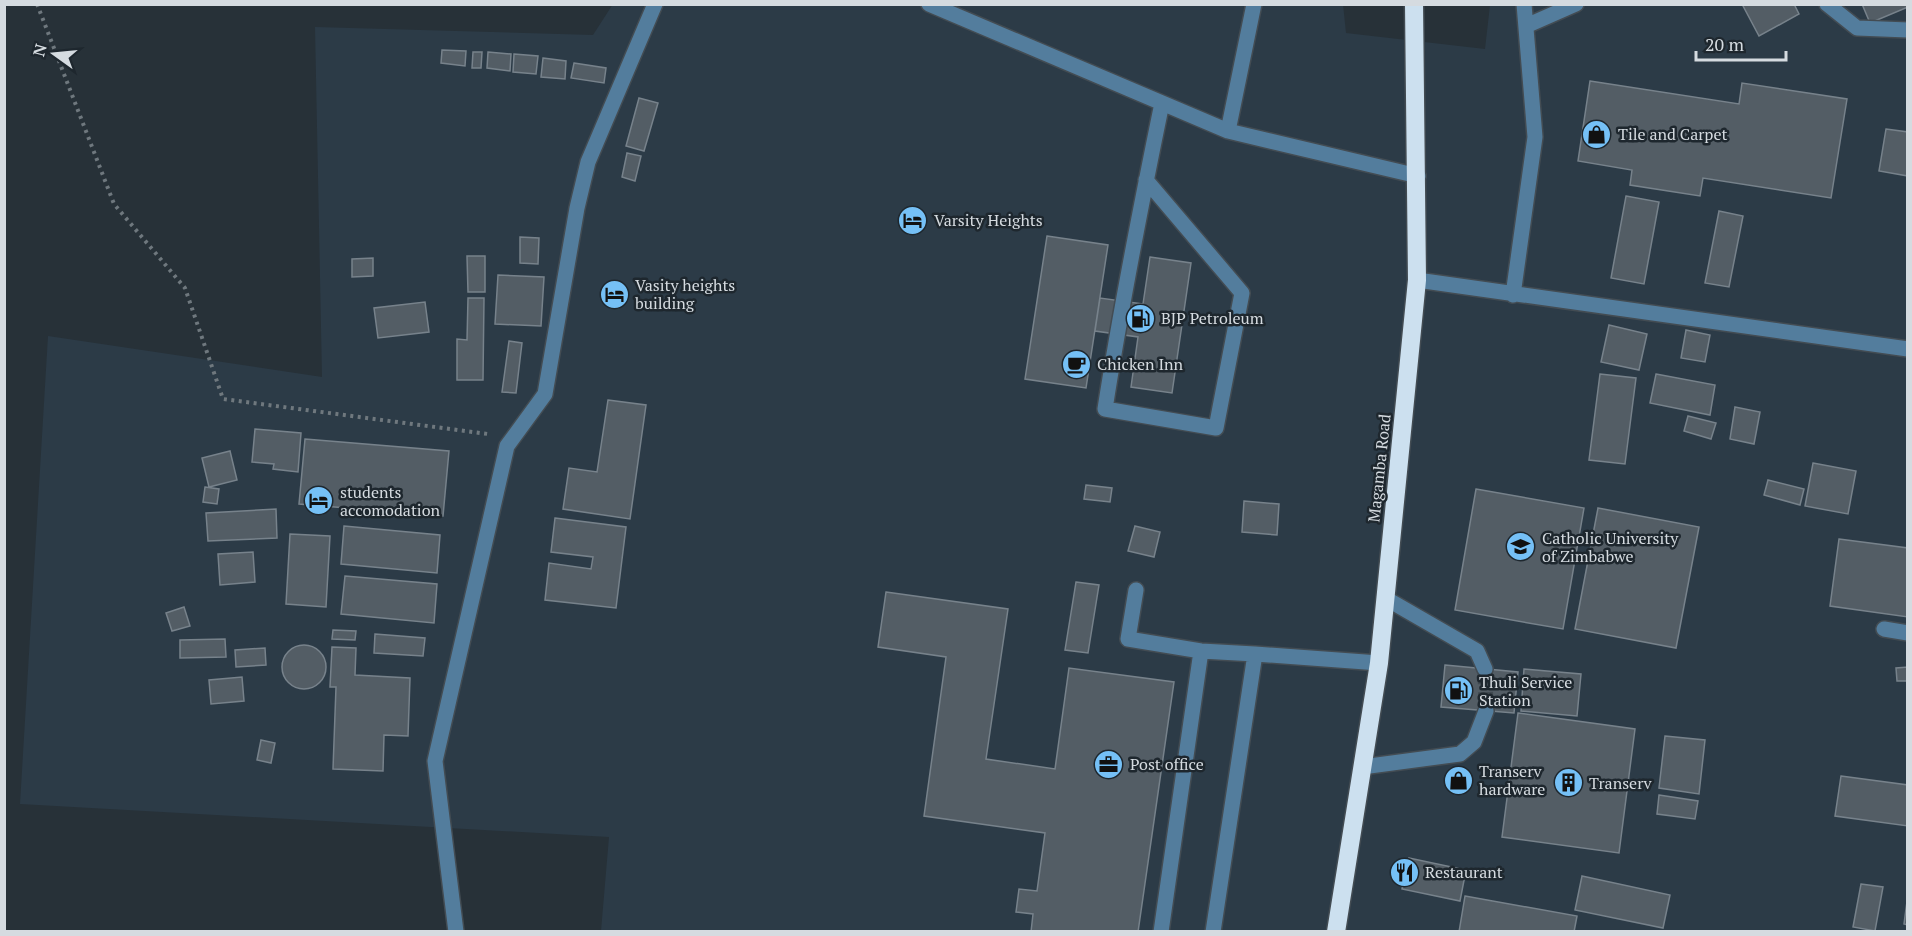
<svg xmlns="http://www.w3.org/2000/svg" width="1912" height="936" font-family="'PT Serif',serif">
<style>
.built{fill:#2c3b47}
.building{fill:#535d65;stroke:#77828b;stroke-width:1.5}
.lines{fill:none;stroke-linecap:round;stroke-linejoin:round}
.minor-tunnel{stroke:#414a51;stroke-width:15;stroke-dasharray:15 8;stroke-linecap:butt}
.minor-casing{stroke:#434c53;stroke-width:18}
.highway-casing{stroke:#434c53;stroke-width:21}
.path{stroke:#6f787e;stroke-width:4;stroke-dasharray:3 4.5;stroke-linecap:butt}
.minor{stroke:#537d9d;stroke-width:15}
.highway{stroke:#cce0ef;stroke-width:18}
.labels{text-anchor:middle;stroke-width:5;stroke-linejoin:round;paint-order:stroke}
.poi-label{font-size:16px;fill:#d5dbe0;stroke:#1e272e;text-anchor:start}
.street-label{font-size:16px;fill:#d5dbe0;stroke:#1e272e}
</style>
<rect width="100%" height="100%" fill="#273138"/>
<!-- built -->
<path class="built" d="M613 4H1343L1346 33 1485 49 1490 5H1907V931H601L609 837 20 804 48 336 322 377 315 27 593 35Z"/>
<!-- building -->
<path class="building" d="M1742 4H1794L1799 14 1759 36Z
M1862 4H1908V7L1870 23Z
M442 50 466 51 465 66 441 63Z
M473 52H482L481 68H472Z
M488 52 511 54 510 71 487 68Z
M514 54 538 56 536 74 513 72Z
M543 58 566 61 565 79 541 77Z
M574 63 606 68 604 83 571 78Z
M1590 81 1739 104 1742 83 1847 99 1831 198 1703 178 1700 196 1630 185 1632 170 1578 161Z
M639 98 658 103 644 151 626 146Z
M1886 129 1908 132V176L1879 171Z
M627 153 641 156 635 181 622 177Z
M1626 196 1659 202 1644 284 1611 278Z
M1719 211 1743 216 1729 287 1705 283Z
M1047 236 1108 245 1086 388 1025 379Z
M520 237 539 238 538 264 520 263Z
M467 256H485V292H468Z
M1150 257 1191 263 1172 393 1131 387 1138 337 1095 331 1100 298 1143 304Z
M373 258V276L352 277V259Z
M498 275 544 277 541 326 495 324Z
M468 298H484L483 380H457V339L467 340Z
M425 302 429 332 378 338 374 308Z
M1609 325 1647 334 1639 370 1601 362Z
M1686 330 1710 335 1705 362 1681 358Z
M509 341 522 343 516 393 502 392Z
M1600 374 1636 378 1625 464 1589 460Z
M1656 374 1715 385 1710 415 1650 403Z
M608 400 646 405 630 519 563 509 569 468 597 472Z
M1735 407 1760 412 1754 444 1730 439Z
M1688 416 1716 423 1711 439 1684 431Z
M255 429 301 433 298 472 273 469 274 464 252 462Z
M305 439 449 451 443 516 299 504Z
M230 451 237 480 209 487 202 458Z
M1813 463 1856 471 1848 514 1805 506Z
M1768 480 1804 489 1800 505 1764 495Z
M1086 485 1112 488 1110 502 1084 499Z
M205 487 219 489 217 504 203 502Z
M1476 489 1584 508 1563 629 1455 610Z
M1244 501 1279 504 1277 535 1242 532Z
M1598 508 1699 527 1676 648 1575 629Z
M276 509 277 538 208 541 206 513Z
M555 518 626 527 616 608 545 600 549 563 591 569 593 557 551 552Z
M344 526 440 535 437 573 341 564Z
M1135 526 1160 532 1154 557 1128 551Z
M290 534 330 536 326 607 286 604Z
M1839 539 1908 548V617L1830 606Z
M253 552 255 582 220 585 218 554Z
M345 576 437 584 434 623 341 614Z
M1076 582 1099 585 1088 653 1065 650Z
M886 592 1008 609 986 759 1055 769 1069 668 1174 682 1138 932H1031L1033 914 1016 912 1019 889 1037 891 1045 833 924 816 946 657 878 647Z
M184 607 190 626 172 631 166 613Z
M333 630 356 631 355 640 332 639Z
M375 634 425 638 423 656 374 653Z
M225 639 226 657 180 658V640Z
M282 667a22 22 0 1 1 44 0a22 22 0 1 1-44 0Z
M332 647 356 648 355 675 410 678 408 736 384 735 383 771 333 769 336 687H330Z
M265 648 266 665 236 667 235 650Z
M1445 665 1518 672 1514 713 1441 707Z
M1908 667V681H1897L1896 668Z
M1524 669 1581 674 1577 716 1521 711Z
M242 677 244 701 211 704 209 680Z
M1518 713 1635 729 1619 853 1502 837Z
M1665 736 1705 740 1699 794 1659 788Z
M261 740 275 743 271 763 257 760Z
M1841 776 1908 785V826L1835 816Z
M1659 795 1698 801 1695 819 1657 814Z
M1409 858 1466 870 1460 901 1402 889Z
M1582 876 1670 895 1663 928 1575 910Z
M1861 884 1883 887 1875 931 1853 927Z
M1908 894V925L1904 924Z
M1465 896 1577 916 1574 932H1459Z"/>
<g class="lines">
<!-- minor-tunnel -->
<path class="minor-tunnel" d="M1485 669 1486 711"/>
<defs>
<path id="minor" d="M929 4 1228 131 1418 176
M1827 4 1857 28 1908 30
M1526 26 1576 4
M1228 131 1254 4
M1146 180 1242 293 1216 428 1105 409C1121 306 1141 205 1162 103
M1417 280 1908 349
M1513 295 1535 137 1524 4
M1136 590 1128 639 1201 651 1255 654
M1385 598 1477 651 1485 669
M1884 629 1908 633
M1362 767 1460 754 1474 742 1486 711
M456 932 435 761 507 446 545 394 577 208 588 162 655 4
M1161 932 1201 651
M1213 932 1255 654 1379 663"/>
<path id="highway" d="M1336 932 1379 663 1417 280 1414 4"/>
</defs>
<!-- minor casing -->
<use href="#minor" class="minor-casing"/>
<!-- highway casing -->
<use href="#highway" class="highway-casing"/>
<!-- path -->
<path class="path" d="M37 4 114 204 185 288 223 399 488 434"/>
<!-- minor -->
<use href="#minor" class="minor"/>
<!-- highway -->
<use href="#highway" class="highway"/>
</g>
<!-- icons -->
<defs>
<symbol id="shop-disc" viewBox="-11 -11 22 22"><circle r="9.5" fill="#75c0f6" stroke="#1e272e"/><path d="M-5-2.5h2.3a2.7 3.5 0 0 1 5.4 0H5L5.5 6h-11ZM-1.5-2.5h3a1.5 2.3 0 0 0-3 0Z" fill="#111"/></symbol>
<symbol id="hotel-disc" viewBox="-11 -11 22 22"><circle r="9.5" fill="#75c0f6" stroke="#1e272e"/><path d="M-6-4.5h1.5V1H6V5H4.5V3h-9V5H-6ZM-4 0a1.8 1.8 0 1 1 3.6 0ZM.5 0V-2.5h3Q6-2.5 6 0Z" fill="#111"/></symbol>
<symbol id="fuel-disc" viewBox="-11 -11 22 22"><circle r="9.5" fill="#75c0f6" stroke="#1e272e"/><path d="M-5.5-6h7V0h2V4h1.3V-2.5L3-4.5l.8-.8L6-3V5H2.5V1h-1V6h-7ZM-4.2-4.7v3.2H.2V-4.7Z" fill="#111"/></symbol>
<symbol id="cafe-disc" viewBox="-11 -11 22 22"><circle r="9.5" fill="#75c0f6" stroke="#1e272e"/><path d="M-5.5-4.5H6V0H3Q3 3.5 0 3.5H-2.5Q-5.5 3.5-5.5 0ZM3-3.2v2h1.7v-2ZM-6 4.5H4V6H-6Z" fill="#111"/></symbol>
<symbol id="university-disc" viewBox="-11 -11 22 22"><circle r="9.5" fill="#75c0f6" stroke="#1e272e"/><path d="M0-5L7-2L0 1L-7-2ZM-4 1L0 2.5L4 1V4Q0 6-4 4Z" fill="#111"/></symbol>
<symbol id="office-disc" viewBox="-11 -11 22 22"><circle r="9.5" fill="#75c0f6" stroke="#1e272e"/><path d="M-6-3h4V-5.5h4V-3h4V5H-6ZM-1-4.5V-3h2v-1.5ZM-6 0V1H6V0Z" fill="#111"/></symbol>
<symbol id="building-disc" viewBox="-11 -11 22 22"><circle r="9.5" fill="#75c0f6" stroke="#1e272e"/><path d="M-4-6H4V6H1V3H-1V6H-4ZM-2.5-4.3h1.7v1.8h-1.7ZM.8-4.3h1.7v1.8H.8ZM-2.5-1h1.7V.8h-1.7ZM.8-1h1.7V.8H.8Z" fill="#111"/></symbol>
<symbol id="restaurant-disc" viewBox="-11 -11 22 22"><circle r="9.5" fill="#75c0f6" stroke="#1e272e"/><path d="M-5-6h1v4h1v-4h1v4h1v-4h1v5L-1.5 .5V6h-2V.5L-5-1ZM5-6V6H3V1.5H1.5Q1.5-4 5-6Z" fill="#111"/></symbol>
</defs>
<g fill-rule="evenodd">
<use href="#shop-disc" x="1580" y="118" width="33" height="33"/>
<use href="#hotel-disc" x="896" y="204" width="33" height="33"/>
<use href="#hotel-disc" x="598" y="278" width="33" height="33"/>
<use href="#fuel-disc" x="1124" y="302" width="33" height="33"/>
<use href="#cafe-disc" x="1060" y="348" width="33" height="33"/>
<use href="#hotel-disc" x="302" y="484" width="33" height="33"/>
<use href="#university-disc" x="1504" y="530" width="33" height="33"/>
<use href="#fuel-disc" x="1442" y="674" width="33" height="33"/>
<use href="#office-disc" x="1092" y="748" width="33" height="33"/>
<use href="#shop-disc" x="1442" y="764" width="33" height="33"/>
<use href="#building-disc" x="1552" y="766" width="33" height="33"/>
<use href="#restaurant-disc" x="1388" y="856" width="33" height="33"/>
</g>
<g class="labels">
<!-- poi labels -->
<g class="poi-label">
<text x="1618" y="140">Tile and Carpet</text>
<text x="934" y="226">Varsity Heights</text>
<text x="635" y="291">Vasity heights<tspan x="635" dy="18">building</tspan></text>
<text x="1161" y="324">BJP Petroleum</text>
<text x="1097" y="370">Chicken Inn</text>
<text x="340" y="498">students<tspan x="340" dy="18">accomodation</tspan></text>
<text x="1542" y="544">Catholic University<tspan x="1542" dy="18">of Zimbabwe</tspan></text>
<text x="1479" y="688">Thuli Service<tspan x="1479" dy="18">Station</tspan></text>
<text x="1130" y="770">Post office</text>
<text x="1479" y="777">Transerv<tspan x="1479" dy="18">hardware</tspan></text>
<text x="1589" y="789">Transerv</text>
<text x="1425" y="878">Restaurant</text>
</g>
<!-- street labels -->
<g class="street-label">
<text transform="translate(1379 468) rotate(-84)" y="6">Magamba Road</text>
</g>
</g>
<!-- border -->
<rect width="1912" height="936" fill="none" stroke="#d5dbe0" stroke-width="12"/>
<!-- north arrow -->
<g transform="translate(54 54) rotate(285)" stroke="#1e272e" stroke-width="4.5" paint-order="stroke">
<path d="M0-4.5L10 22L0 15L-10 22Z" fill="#d5dbe0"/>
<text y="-9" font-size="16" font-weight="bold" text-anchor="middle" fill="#d5dbe0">N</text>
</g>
<!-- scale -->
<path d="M1696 51v9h90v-9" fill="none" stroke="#d5dbe0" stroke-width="3"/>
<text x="1705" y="51" font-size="18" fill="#d5dbe0" stroke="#1e272e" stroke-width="4.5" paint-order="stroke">20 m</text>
</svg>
